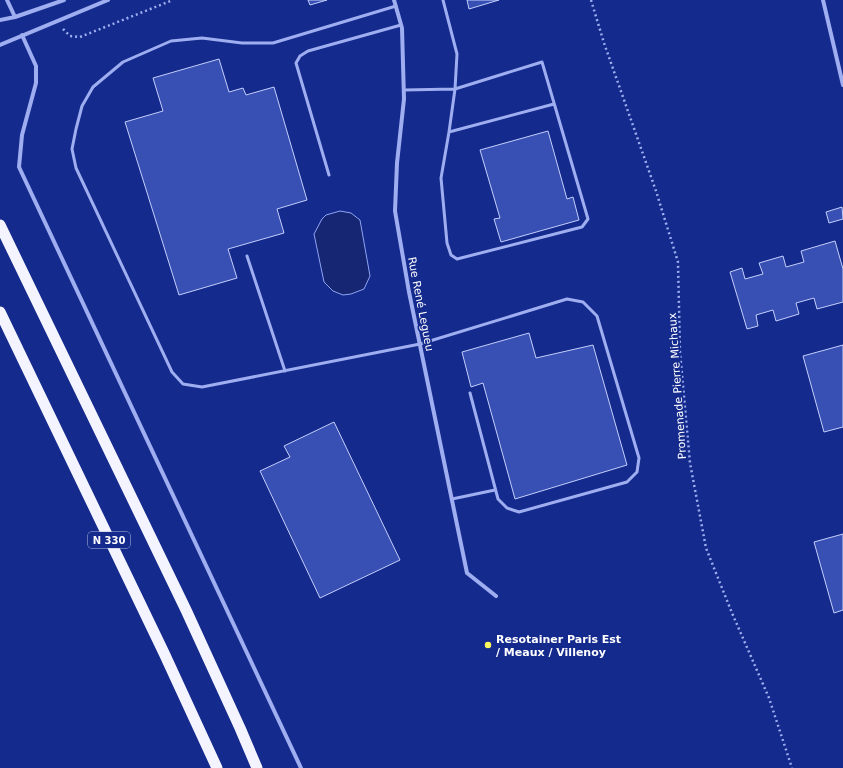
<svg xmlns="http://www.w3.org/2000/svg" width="843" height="768" font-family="'DejaVu Sans',sans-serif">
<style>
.water{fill:#162672;stroke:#90a5f3}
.building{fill:#3850b4;stroke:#c4cffc}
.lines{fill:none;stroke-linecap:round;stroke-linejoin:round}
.path{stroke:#9eaef0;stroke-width:2.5;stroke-dasharray:2 3;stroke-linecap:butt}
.service{stroke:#9eaef0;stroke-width:3}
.minor{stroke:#9eaef0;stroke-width:4}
.trunk{stroke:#f3f4ff;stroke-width:11}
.poi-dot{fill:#fffa5d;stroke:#142a8d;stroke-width:1.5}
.labels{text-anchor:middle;stroke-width:3.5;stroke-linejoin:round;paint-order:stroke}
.shield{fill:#142a8d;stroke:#b8bfdd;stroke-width:1}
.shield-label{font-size:10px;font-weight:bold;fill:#fff}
.street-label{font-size:11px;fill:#fff;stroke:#142a8d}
.poi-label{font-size:11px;font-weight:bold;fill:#fff;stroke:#142a8d;text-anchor:start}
</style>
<rect width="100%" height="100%" fill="#142a8d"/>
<!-- water -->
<path class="water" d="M340 211 351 213 360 220 370 276 364 289 351 294 343 295 333 291 324 282 314 234 322 219 326 215Z"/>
<!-- building -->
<path class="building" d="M308 0H327L310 5Z
M467 0H499L469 9Z
M219 59 229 92 243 88 246 95 274 87 307 200 277 209 284 233 228 249 237 278 179 295 125 122 163 111 153 78Z
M548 131 567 199 573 197 579 220 501 242 494 219 500 218 480 150Z
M842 207 843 219 829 223 826 212Z
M835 241 843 269V302L817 309 814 298 796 303 799 314 776 321 773 310 756 315 758 326 747 329 730 272 742 268 745 279 763 274 759 263 783 256 786 267 804 262 801 251Z
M529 333 536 358 593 345 627 465 515 499 483 383 471 387 462 352Z
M843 345V427L824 432 803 356Z
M334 422 400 560 320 598 260 471 290 457 284 446Z
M843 534V610L834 613 814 542Z"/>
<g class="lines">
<!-- path -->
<path class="path" d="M591 0 604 43 656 191 678 262 680 352 690 463 706 548 732 613 769 698 792 768
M63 29 70 36 80 37 173 0"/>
<!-- service -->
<path class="service" d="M396 6 273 43H242L202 38 171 41 123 62 93 87 82 106 76 129 72 149 76 168 172 372 183 384 202 387 420 344 567 299 583 302 597 316 639 458 637 472 627 482 519 512 507 508 498 499 470 393
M542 62 588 219 582 227 457 259 451 255 447 243 441 178 449 132 455 89Z
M404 90 455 89 457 54 443 0
M449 132 554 104
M329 175 296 63 300 56 308 51 401 25
M247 256 285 371
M452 499 495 490"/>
<!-- minor -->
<path class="minor" d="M7 0 15 17
M394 0 402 28 404 99 397 163 395 211 409 292 467 573 496 596
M823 0 843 85
M0 20 15 17 64 0
M22 35 36 66V83L22 135 19 167 301 768
M0 45 108 0"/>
<!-- trunk -->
<path class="trunk" d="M0 225 186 610 240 728 257 768
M0 312 164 653 217 768"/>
</g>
<!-- markers -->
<circle class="poi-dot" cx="488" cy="645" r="4"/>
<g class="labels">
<!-- shield labels -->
<rect class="shield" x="88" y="532" width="42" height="16" rx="3"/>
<g class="shield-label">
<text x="109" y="544">N 330</text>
</g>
<!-- street labels -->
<g class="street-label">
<text transform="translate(421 304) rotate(79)" y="4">Rue René Legueu</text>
<text transform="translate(677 386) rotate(-94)" y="4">Promenade Pierre Michaux</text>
</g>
<!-- poi labels -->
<g class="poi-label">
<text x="496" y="643">Resotainer Paris Est<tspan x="496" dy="13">/ Meaux / Villenoy</tspan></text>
</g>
</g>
</svg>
